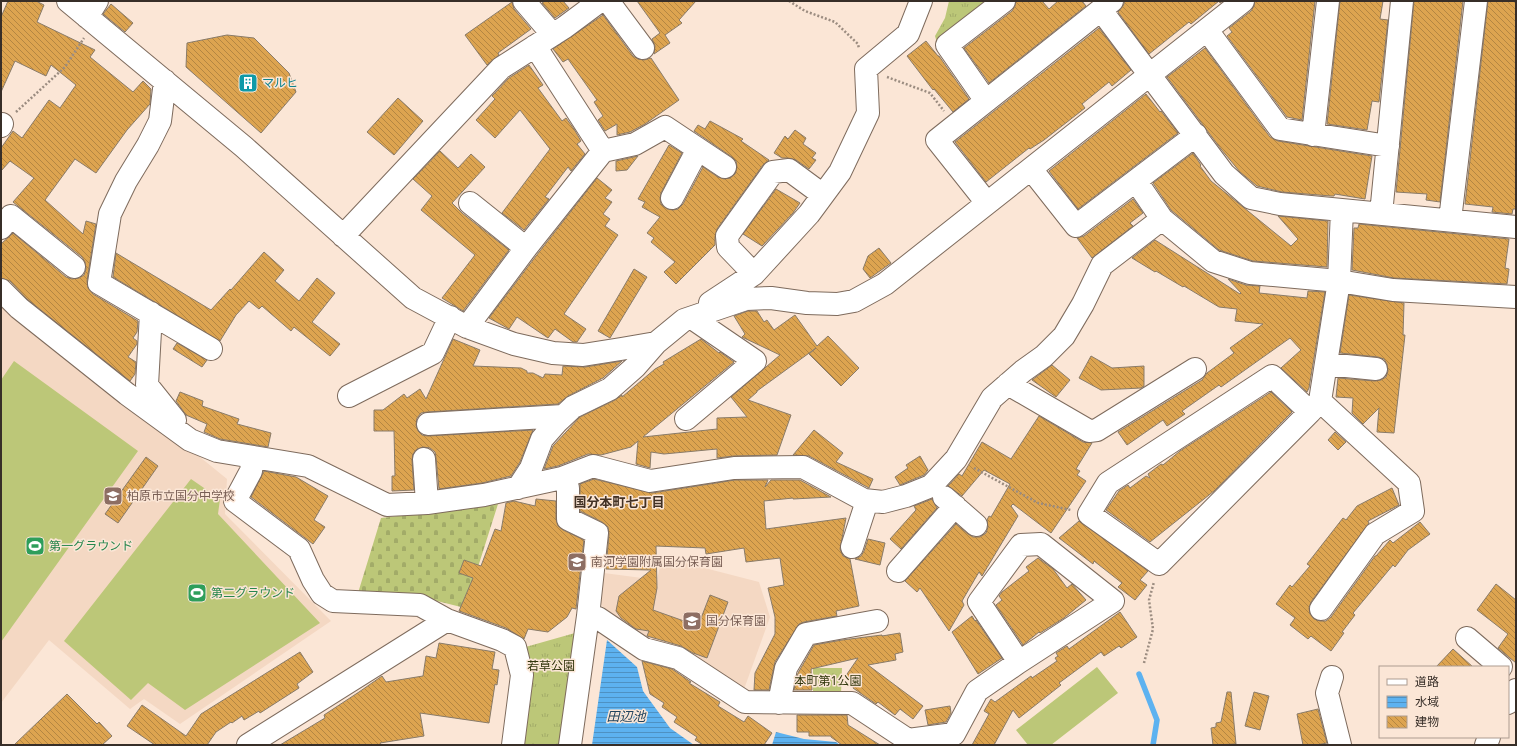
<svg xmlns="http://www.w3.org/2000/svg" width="1517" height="746" font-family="'Noto Sans','Noto Sans JP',sans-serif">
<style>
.built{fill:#f4d8c3}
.grass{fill:url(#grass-tufts)}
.cemetery{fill:url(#cemetery-stones)}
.garden{fill:#bcc778}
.water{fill:url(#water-rules)}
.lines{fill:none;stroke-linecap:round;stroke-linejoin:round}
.stream{stroke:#5db2f0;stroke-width:5.5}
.building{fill:url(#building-back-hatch);stroke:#897b69}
.minor-casing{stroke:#7e6b5d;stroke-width:24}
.path{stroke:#9b8c80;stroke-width:2.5;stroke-dasharray:2 2;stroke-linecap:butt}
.minor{stroke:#fff;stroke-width:22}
.labels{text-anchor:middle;stroke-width:3;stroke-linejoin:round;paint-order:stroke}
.culture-label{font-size:12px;fill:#0d838f;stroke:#fbe6d6;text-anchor:start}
.education-label{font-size:12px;fill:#785e54;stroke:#fbe6d6;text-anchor:start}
.leisure-label{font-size:12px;fill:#27864d;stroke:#fbe6d6;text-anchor:start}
.park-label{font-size:12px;fill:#30350b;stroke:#fbe6d6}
.neighbourhood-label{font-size:13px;font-weight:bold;fill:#423124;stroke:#fbe6d6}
.water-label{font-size:13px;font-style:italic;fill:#20435d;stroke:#fbe6d6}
</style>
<defs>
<pattern id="grass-tufts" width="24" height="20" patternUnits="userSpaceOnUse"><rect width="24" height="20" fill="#bcc778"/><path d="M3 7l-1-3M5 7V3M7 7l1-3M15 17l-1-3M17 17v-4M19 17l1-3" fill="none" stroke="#a2ab68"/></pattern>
<pattern id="cemetery-stones" width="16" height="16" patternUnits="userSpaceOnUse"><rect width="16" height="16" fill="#bcc778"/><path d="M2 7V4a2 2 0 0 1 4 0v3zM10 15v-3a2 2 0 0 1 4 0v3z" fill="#a2ab68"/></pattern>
<pattern id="water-rules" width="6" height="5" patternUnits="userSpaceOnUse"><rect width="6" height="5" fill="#5db2f0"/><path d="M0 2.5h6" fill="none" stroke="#4e91c2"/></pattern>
<pattern id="building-back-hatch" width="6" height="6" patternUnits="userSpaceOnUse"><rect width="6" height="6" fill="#dda450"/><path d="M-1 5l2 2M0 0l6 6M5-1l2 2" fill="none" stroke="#b48642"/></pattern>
</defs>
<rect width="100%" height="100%" fill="#fbe6d6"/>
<!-- built -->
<path class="built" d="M1 302 179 440 227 479 225 514 331 621 180 724 144 699 130 709 49 640 1 703Z
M662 557 759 582 770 617 743 692 701 662 620 626 599 602 604 573 657 580Z"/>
<!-- grass -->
<path class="grass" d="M949 1H988L937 43 935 36 945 18Z
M582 631 561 745H518L522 648Z
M813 668H842L841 694H813Z"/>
<!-- cemetery -->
<path class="cemetery" d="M498 504 465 608 429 599 358 593 381 518Z"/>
<!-- garden -->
<path class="garden" d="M14 361 138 451 1 642V380Z
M191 479 220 499 218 514 320 623 185 710 148 683 131 700 64 641Z
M1097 667 1118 693 1051 745H1028L1016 730Z"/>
<!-- water -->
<path class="water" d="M607 640 637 667 643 691 670 728 694 745H592Z
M776 732 804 739 836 742 840 745H772Z"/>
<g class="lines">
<!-- stream -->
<path class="stream" d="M1139 674 1157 720 1153 745"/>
</g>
<!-- building -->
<path class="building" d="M8 1H36L44 5 37 22 95 50 90 57 133 92 143 81 151 89 150 104 127 130 96 173 75 159 45 200 83 234 86 221 96 224 87 281 88 288 93 294 138 321 137 332 133 338 137 341V344L128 357 136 362 135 374 130 381 27 299 10 281 1 278V244L13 233 66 277 72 279 79 278 84 275 86 269 85 262 82 257 13 202 34 178 10 161 1 171V148L13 131 22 138 49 100 60 108 76 85 51 65 46 76 15 61 1 92V17Z
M545 1H563L569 8 555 18 542 3Z
M637 1H696L679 20 682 23 665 35 670 43 654 54 655 46 652 39 660 33Z
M1016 1H1042L1049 9 1058 1H1082L1086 6 989 83 964 48 1012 11 1015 6Z
M1125 1H1223L1220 3 1219 1 1191 24 1189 22 1149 54 1118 12 1123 6Z
M1255 1H1315L1302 120 1287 117 1227 36 1232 32 1229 28 1251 11 1254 6Z
M1340 1H1383L1380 19 1388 20 1379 102 1372 101 1367 130 1327 124Z
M1414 1H1463L1440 202 1426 200 1427 194 1396 192Z
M1488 1H1516V209H1513L1512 214 1492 212 1493 207 1465 204Z
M512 2 514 9 531 29 498 53 499 55 487 65 465 35Z
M111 4 133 23 125 32 103 14Z
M603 15 633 56 638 59 644 60 651 58 679 100 645 124 630 132 617 135V124L605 131 598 120 603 116 594 102 597 100 568 59 563 62 553 49Z
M1099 28 1131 70 1112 86 1109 82 1082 104 1085 108 1044 140 1030 149 1029 148 986 182 955 142Z
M227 35 254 38 289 73 296 92 261 133 186 67 187 43Z
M926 41 938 56H939L969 99 953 112 934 89 933 90 907 56Z
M1205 48 1270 137 1278 141 1372 156 1365 199 1335 194 1334 196H1331L1282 192 1257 186 1240 172 1221 149 1167 77Z
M529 65 543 85 538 88 562 121 566 118 574 129 581 141 577 144 585 154 571 171 568 167 545 197 549 199 524 230 502 213 550 149 520 110 495 138 476 120 495 99 492 96 509 78Z
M1146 94 1160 112 1161 111 1178 133 1078 209 1049 171Z
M398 98 423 121 394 155 367 132Z
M710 121 743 139 741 141 769 160 763 165 717 229 715 237V245L676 284 664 272 675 262 651 242 654 238 647 233 660 217 642 207 645 202 638 199 669 145 682 153 661 193 660 199 661 204 667 209 673 210 678 209 683 204 703 167 718 177 724 179 730 178 735 174 737 167 736 161 732 157 694 131 698 125 705 129Z
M795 130 806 138 803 144 816 153 812 158 816 160 809 169 796 160 788 158H782L774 153 785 136 788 139Z
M440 151 458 168 471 154 485 167 452 203 462 213 509 250 463 311 442 298 475 255 421 210 432 196 413 179Z
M1193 153 1201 165 1200 166 1211 181 1291 246 1298 239 1278 216 1328 221 1327 267 1253 261 1219 250 1171 210 1153 183Z
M638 156 627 170 616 171V161Z
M597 178 612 190 605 198 612 202 603 214 610 219 605 226 618 235 564 314 586 329 577 342H573L555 329 548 338 517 317 509 329 489 318 536 256Z
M776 189 800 203 793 213 762 246 743 234Z
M1133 199 1143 213 1130 223 1133 226 1092 258 1077 238 1084 236Z
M1359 224 1509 239 1505 268 1509 269 1507 284 1394 278 1352 270 1354 228H1358Z
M1155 240 1240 294 1241 293 1228 279 1246 285 1260 286 1259 293 1307 298 1308 291 1325 292 1309 388 1307 392 1281 368 1301 350 1290 338 1221 387 1219 385 1182 411 1185 414 1167 426 1163 420 1127 445 1118 432 1202 380 1207 373 1234 353 1230 348 1263 324 1235 321 1237 309 1219 307 1184 286 1183 287 1156 271 1155 272 1132 258Z
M879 248 891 263 870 278 863 269 868 256Z
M264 252 284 270 275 281 299 301 317 278 335 293 312 322 340 344 330 356 294 327 291 331 262 306 259 309 249 301 236 315 220 341 113 277 116 253 211 310 230 289 231 290Z
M634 269 647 277 610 338 598 331Z
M1349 295 1404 303 1403 335H1405L1394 433 1377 432 1379 408 1363 424 1352 413 1353 398 1336 397 1338 378 1375 381 1381 380 1386 377 1388 371 1387 364 1384 359 1378 357 1340 353Z
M748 311H757L764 322 767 320 774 330 795 315 817 346 828 336 859 368 841 386 809 354 816 348 757 391V392L748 400 791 415 777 455 734 456 717 458V449L664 454 651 452 650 468 636 464 638 441 631 447 601 455 588 454 558 466 544 469 553 446 580 417 615 400 622 395V397L655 369 664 364 663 362 701 339 719 353 720 352 734 362 643 437 717 429V418L747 417 731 397 780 355 742 337 745 334 734 316Z
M453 339 480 350 473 366 521 368 527 371V373H533L543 378 545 374 562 375 563 366 585 367 622 361 603 378 568 396 558 404 427 412 421 413 417 418 416 425 418 431 422 435 428 436 533 430 520 462 511 476 482 483 439 489 436 458 435 452 430 448 423 447 417 449 413 454 412 460 414 490 392 491V476H395L394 431H374V410H383L404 394 407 398 420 389 426 399Z
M177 343 207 360 202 367 173 349Z
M1091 356 1112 368 1144 366V386L1141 388 1101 390 1079 378Z
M1052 365 1070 380 1056 397 1032 380Z
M180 392 203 401 202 406 239 419 237 424 271 433 268 447 220 439 204 432 207 424 186 415 176 401Z
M1271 392 1292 412 1214 491 1150 542 1106 510 1119 491 1128 485 1130 488 1146 476 1150 478 1148 474 1161 464 1163 465 1180 451Z
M1039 416 1083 442 1092 443 1076 469 1080 471 1077 475 1086 481 1051 533 1013 504 1011 506 1018 516 982 576 979 572 962 601 964 605 949 631 920 588 917 592 905 581 956 524 968 534 973 537H980L986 533 988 527 987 520 989 516 991 517 1010 484 984 470 962 496 948 486 959 474 962 476 982 442 1011 459Z
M814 430 843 453 836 462 873 479 869 488 809 456 793 455Z
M1335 432 1346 442 1338 450 1328 440Z
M920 456 928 470 924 475 900 485 895 477 908 468 906 465Z
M146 457 158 466 118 523 105 514Z
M264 471 296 477 328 496 314 520 325 527 313 544 251 497Z
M594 479 652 493 735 480H768L765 487 771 480H800L831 497 793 499V498L764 501 766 529 846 518 840 549 843 556 850 559 859 606 836 611 837 616 804 622 799 624 775 662 769 690H754L755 673 775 634V617L768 588 784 585 780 558 746 562 744 548 706 554 705 548 656 546 657 588 653 610 698 626 710 595 728 602 707 658 693 653 681 646 647 636 649 631 636 629 621 618 616 611 619 596 651 570 606 569 609 534 608 527 602 522 580 511V484Z
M1392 488 1399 505 1368 521 1369 523 1311 602 1309 608 1310 614 1314 619 1320 621H1326L1331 617 1375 556H1376L1390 540 1393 543 1420 522 1430 534 1408 550 1395 567 1393 565 1353 613 1355 615 1342 632 1344 633 1331 651 1311 636 1308 639 1290 625 1295 618 1276 604 1290 585 1292 587 1310 566 1307 564 1343 518 1346 520 1357 506Z
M536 499 556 501V519L558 526 563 530 584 540 576 609 572 608 567 617 548 632 528 629 524 639 506 628 459 611 473 578 459 573 464 560 481 566 495 529 501 531 506 503 514 501 535 506Z
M932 499 937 508 901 549 890 539 916 510 914 506Z
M1079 521 1148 571 1140 580 1147 585 1135 600 1118 587 1122 583 1094 561 1093 564 1059 538Z
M868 539 885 543 880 565 855 559 861 556 864 551Z
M1038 558 1053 569 1067 588 1072 584 1086 600 1064 618 1040 633 1039 632 1023 645 996 605 1002 600 999 596 1002 592 1029 571 1026 567Z
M1496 584 1516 600V663L1498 648 1508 634 1477 610Z
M1120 612 1137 637 1121 648 1119 646 1104 656 1101 652 1059 683 1061 685 1019 718 1013 710 994 745H972L989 714 984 711 991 699 995 702 1031 676 1032 678 1057 661 1055 658 1058 656 1056 653 1067 646 1069 649Z
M972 616 975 621 976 620 1002 658 978 674 952 632Z
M900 633 903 652 895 654 896 660 868 665 923 706 913 719 900 709 895 715 878 702 876 704 853 688 855 684 845 677 858 658 811 669 812 690H794L798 673 814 645 842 640 882 635V636Z
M439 643 495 652 492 669 499 670 497 685 495 684 489 723 420 713 424 736 380 743 381 745H280L325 718 324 715 359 692 382 676 386 682 423 676 426 656 436 658Z
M1453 649 1473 667H1436Z
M300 652 313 672 297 684 299 688 260 713 259 711 244 720 242 716 232 723 231 722 216 732 207 745H155L127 726 142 705 186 736 201 714Z
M642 661 672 669 691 682 689 683 720 702 718 706 744 722 748 716 772 733 764 745H703L695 740 697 737 674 722 677 717 662 707 664 703 650 694Z
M1227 692H1231L1236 744 1213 745 1211 728 1216 727V723L1221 722Z
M1254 692 1269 696 1260 730 1245 726Z
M67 694 97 724 99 722 112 736 102 745H14Z
M950 706 951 713 946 722 928 725 925 710Z
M1318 709 1327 743 1316 745H1303L1297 714Z
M797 715H847L848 725 880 745H842L831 737V736H809V732H797Z"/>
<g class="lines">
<defs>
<path id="minor" d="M68 1 244 147 413 298 467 327 514 344 553 353 583 355 621 349 656 343 684 320 746 299 771 298 807 303 837 304 854 301 885 284 1243 1
M524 1 553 35
M608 1 643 48
M1101 10 1224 174 1251 198 1280 204 1516 227
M87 17 97 1
M1207 30 1280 129 1388 146
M165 81 160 121 148 145 126 181 110 214 99 283 211 349
M986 101 947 45 1004 1
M1 126 2 124
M1313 135 1328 1
M698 149 725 167
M603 151 635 144 665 127 698 149 672 198
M1031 169 1076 226 1196 135
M1136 181 1162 219 1213 261 1250 273 1339 281 1393 290 1516 297
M470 203 526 248
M987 203 937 140 1112 1
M1381 214 1402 1
M1450 220 1476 1
M1 228 11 216 74 267
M343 236 501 68 565 27 600 1
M754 274 728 247 727 236 773 172 789 170 823 195
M1 290 19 308 127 394 190 440 217 451 308 466 387 505 427 503 484 495 562 478 593 466 650 481 734 468 803 467 864 500 883 502 906 496 931 486 956 459 992 398 1023 371 1044 356 1064 336 1083 304 1102 265 1162 219
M710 303 754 274 809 214 840 172 868 113 866 69 908 34 921 1
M151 313 147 385 175 420
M467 327 526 248 603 151 535 46
M1326 364 1376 369
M1008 384 1089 431 1097 430 1195 369
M349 396 433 353 450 317
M1320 401 1409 483 1413 511 1375 534 1321 609
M1310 412 1272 376 1108 483 1089 514 1159 564 1310 412 1320 401 1339 281 1342 210
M686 419 755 361 692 318
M428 424 563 416
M253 457 251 471 235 501 299 549 313 580 322 594 333 601 420 605 447 620
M424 459 427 503
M562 478 568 488V519L597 533 588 616 570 745
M518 488 531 468 542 439 557 422 573 407 610 389 635 367 656 343
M944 497 976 525
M852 547 867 501
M898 571 955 506
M588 616 598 618 644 649 678 658 745 702 852 703 908 740 954 734 977 691 1019 662 1113 601 1041 544 1021 545 979 602 1019 662
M1467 638 1501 667
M1332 677 1327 693 1340 745
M779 703 786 668 806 634 877 621
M1508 703 1516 690
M248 745 447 620 502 640 515 647 522 675 513 745
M1486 745 1489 737"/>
</defs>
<!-- minor casing -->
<use href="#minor" class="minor-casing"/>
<!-- path -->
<path class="path" d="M789 1 805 11 835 22 858 44 859 49
M887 77 930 93 944 111
M16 112 65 67 84 38
M974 468 1038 503 1071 510
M1144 663 1153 629 1149 600 1154 582"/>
<!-- minor -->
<use href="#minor" class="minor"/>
</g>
<!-- icons -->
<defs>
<symbol id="building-square" viewBox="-11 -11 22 22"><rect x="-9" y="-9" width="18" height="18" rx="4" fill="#0f9aa8" stroke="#fbe6d6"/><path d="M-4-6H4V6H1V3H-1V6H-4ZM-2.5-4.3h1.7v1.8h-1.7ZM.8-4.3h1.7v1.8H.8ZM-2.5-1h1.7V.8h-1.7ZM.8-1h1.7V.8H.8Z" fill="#fff"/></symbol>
<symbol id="school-square" viewBox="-11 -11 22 22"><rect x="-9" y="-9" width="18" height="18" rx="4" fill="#8d6e63" stroke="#fbe6d6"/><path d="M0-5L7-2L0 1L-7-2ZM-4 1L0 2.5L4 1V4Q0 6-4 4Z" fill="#fff"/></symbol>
<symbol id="stadium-square" viewBox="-11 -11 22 22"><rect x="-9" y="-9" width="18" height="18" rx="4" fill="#2e9e5b" stroke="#fbe6d6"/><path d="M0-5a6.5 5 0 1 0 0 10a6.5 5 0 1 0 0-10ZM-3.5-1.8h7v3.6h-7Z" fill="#fff"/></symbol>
</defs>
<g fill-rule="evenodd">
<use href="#building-square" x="237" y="72" width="22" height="22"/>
<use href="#school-square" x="102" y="485" width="22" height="22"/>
<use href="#stadium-square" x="24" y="535" width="22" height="22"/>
<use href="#school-square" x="566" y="551" width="22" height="22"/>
<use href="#stadium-square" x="186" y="582" width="22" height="22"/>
<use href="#school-square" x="681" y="610" width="22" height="22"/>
</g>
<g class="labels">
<!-- culture labels -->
<g class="culture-label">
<text x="262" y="87">マルヒ</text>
</g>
<!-- education labels -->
<g class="education-label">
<text x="127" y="500">柏原市立国分中学校</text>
<text x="591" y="566">南河学園附属国分保育園</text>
<text x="706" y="625">国分保育園</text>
</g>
<!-- leisure labels -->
<g class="leisure-label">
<text x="49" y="550">第一グラウンド</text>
<text x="211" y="597">第二グラウンド</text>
</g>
<!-- park labels -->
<g class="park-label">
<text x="551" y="670">若草公園</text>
<text x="828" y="685">本町第1公園</text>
</g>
<!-- neighbourhood labels -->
<g class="neighbourhood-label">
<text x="619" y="507">国分本町七丁目</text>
</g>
<!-- water labels -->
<g class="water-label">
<text x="626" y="721">田辺池</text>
</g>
</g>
<!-- border -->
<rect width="1517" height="746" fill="none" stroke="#372e28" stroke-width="4"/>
<!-- legend -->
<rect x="1379" y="666" width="130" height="72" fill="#fbe6d6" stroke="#ad9c90"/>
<rect x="1387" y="679" width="20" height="6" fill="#ffffff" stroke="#ad9c90"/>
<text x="1415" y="686" font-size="12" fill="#372e28">道路</text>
<rect x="1387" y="696" width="20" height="12" fill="url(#water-rules)" stroke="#ad9c90"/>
<text x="1415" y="706" font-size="12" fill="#372e28">水域</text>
<rect x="1387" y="716" width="20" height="12" fill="url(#building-back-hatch)" stroke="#ad9c90"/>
<text x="1415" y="726" font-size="12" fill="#372e28">建物</text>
</svg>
